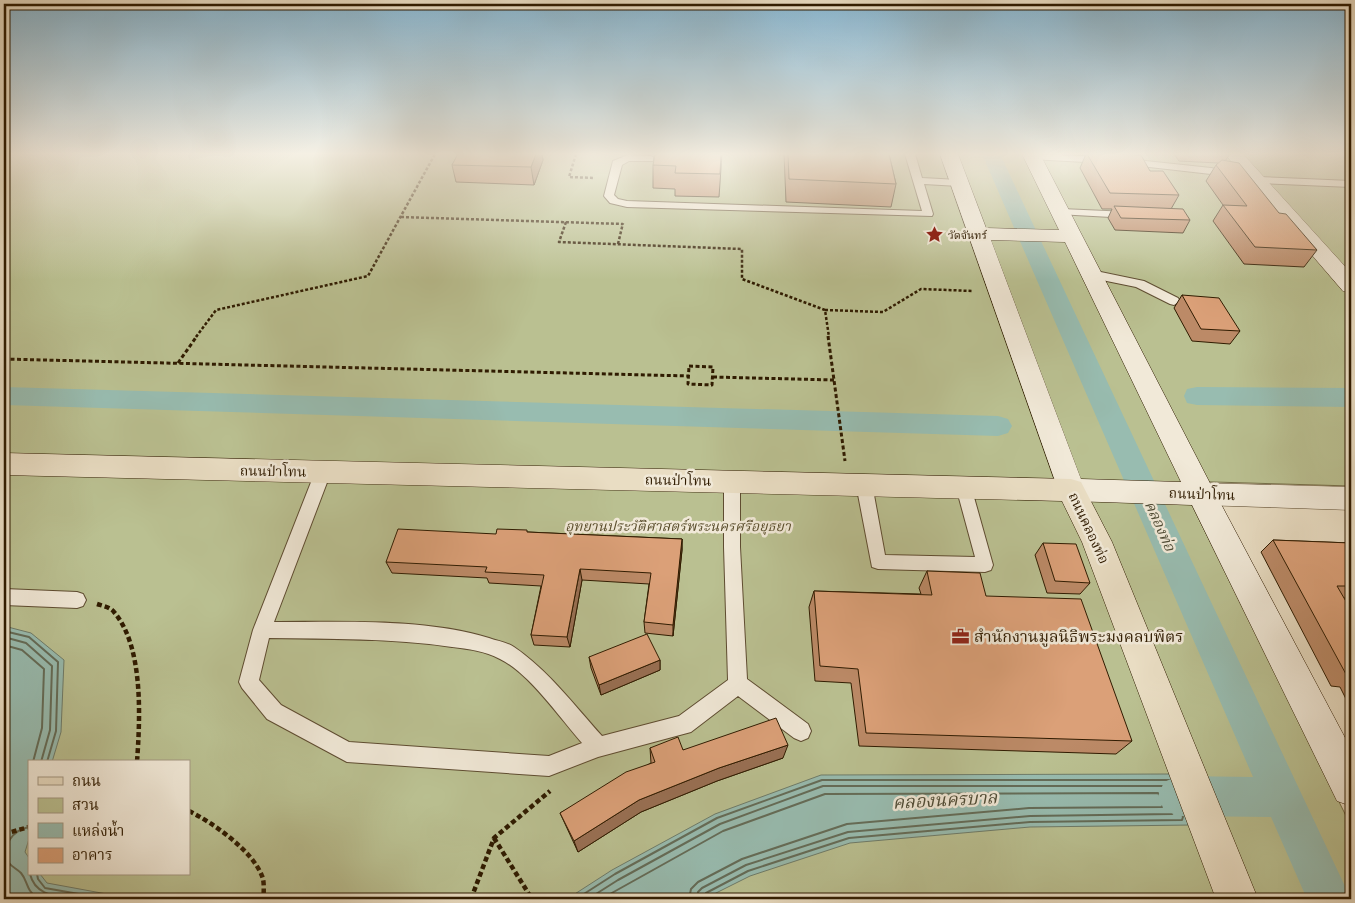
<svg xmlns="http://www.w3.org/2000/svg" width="1355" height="903" font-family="Alegreya,'Noto Serif Thai',serif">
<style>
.green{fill:#bac091;stroke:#746e48;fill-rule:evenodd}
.water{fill:#98bcb0;stroke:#6e7c6a}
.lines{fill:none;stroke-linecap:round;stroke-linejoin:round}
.shore{stroke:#646c58;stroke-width:2}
.canal{fill:#98bcb0;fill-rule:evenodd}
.lane-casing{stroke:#5e4c31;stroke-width:2}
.street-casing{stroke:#5e4c31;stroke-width:1}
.secondary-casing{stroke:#2f1b00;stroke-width:1}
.primary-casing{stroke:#2f1b00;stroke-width:1}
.path-far2{stroke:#2f1b00;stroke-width:2.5;stroke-dasharray:3 2;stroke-linecap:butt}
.path-far1{stroke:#2f1b00;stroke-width:3;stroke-dasharray:4 2.5;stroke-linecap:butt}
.path{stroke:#2f1b00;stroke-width:4.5;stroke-dasharray:5 3;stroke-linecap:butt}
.lane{fill:#f1e9d8;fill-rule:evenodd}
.street{fill:#f1e9d8;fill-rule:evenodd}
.secondary{fill:#f1e9d8;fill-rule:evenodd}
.primary{fill:#e9ddc3;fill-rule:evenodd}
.wall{fill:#bc8a67;stroke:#2f1b00}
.shaded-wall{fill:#997054;stroke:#2f1b00}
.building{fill:#dba078;stroke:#2f1b00}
.labels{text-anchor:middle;stroke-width:5;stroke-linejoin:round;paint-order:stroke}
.far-poi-label{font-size:11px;fill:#2f1b00;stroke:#f1e9d8;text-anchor:start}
.street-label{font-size:14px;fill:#2f1b00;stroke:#f1e9d8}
.park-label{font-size:14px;font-style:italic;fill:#594d2c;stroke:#f1e9d8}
.water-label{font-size:15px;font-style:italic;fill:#4e4b35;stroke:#f1e9d8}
.near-poi-label{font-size:16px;fill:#2f1b00;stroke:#f1e9d8;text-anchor:start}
.near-water-label{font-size:18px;font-style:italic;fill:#4e4b35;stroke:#f1e9d8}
</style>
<rect width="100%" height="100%" fill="#e9ddc3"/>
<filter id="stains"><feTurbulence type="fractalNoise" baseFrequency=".004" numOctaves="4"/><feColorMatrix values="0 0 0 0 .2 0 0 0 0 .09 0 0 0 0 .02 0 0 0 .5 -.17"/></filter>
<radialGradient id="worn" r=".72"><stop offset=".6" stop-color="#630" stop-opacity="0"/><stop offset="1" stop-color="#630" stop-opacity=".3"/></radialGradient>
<!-- green -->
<path class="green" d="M4 154H1351V486L1180 481 1351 826V899H4ZM29 762H189V874H29Z"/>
<!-- water -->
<path class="water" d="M4 626 31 633 64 660 61 732 52 762H29V839L25 852 29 858V874H40L47 883 134 899H4Z
M1173 774 1192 825 1030 827 850 843 750 876 704 899H567L612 870 715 814 821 775Z"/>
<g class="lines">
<!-- shore -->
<path class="shore" d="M4 631 29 637 58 662 56 731 47 762
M4 637 26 643 52 666 50 730 41 762
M4 645 22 650 44 669 42 728 33 762
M29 827C13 830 0 846 9 863 12 867 17 869 21 873 28 881 25 889 38 899
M30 874C35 895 55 896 73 899
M37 874 38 879 45 888 107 899
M576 899 615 874 717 818 822 780H1170
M588 899 618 880 720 824 823 786H1164L1175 811 1172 814 1030 816 848 832 746 865 702 888 698 892 697 899
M601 899 723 831 825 794 1158 793 1164 803 1162 807 1029 808 847 824 742 859 698 882 691 889 689 899
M703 899 706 893 748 871 849 838 1030 822 1182 820 1183 817 1173 787"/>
<!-- canal -->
<path class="canal" d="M982 154H1000L1351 899H1307L1271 817 1178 816 1164 810 1158 796 1164 782 1178 776 1253 777Z
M4 387 998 416 1008 419 1012 426 1008 433 998 436 4 405Z
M1197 387 1351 388V407L1197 405 1187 403 1184 396 1187 389Z"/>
<defs>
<path id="lane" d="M905 154H915L922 178 959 180 964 183 959 186 924 184 933 214 932 216 627 207 610 203 604 196 613 161 628 155 650 156 653 157V161H629L622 165 614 195 618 199 627 201 922 211Z
M1033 154 1104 157 1109 160 1104 163 1030 159 1028 157Z
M1127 159 1211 168 1258 177 1351 181V187L1258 183 1211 174 1123 164V160Z
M1061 209 1129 212 1134 215 1129 218 1057 214 1056 212Z
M1091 270 1144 281 1178 298 1180 301 1174 305 1170 304 1136 287 1087 277 1085 274 1087 271Z
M323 466 328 468 331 472 274 622C342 622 425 618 489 638 497 641 507 642 514 647 549 671 574 705 602 736L679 716 728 680 724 547V481L727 477 732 475 737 477 740 481V547L747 679 808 724 811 731 808 738 801 741 794 738 738 696 691 732 598 757 549 776 347 762 267 719 242 688 239 682 253 630 315 472 318 468ZM269 638C330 639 391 638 452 647 468 649 485 651 500 659 529 673 560 718 582 743L549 756 349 742 281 705 259 680Z
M864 478 870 480 872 484 885 555 975 557 956 487 958 483 964 481 970 483 993 565 991 570 985 572 878 569 872 567 856 484 858 480Z
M4 589 77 592 83 594 86 600 83 606 77 608 4 605Z"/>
<path id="street" d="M1225 154H1243L1351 273V293L1343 291Z
M1201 483 1351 487V510L1201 505 1191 502 1187 494 1191 486Z"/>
<path id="secondary" d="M940 154H958L986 228 1059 230 1022 154H1040L1213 489 1351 749V806L1337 801 1192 505 1071 501 1061 498ZM991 240 1065 242 1181 482 1081 479Z"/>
<path id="primary" d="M4 453 1071 479 1081 482 1112 542 1258 899H1216L1082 542 1062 501 4 475Z"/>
</defs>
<!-- lane casing -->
<use href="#lane" class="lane-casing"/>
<!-- street casing -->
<use href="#street" class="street-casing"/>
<!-- secondary casing -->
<use href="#secondary" class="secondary-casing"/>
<!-- primary casing -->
<use href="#primary" class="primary-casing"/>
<!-- path-far2 -->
<path class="path-far2" d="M576 154 569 177 595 178
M401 217 623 224
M566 222 559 242 742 249V279L825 310 829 337
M618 244 623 223
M825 310 883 312 921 289 973 291
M196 337 216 310 368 276 435 154"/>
<!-- path-far1 -->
<path class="path-far1" d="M828 336 845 461
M4 359 689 376
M178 363 197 336
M689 366 713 367 712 385 688 384Z
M713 377 834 380"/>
<!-- path -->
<path class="path" d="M97 604C103 606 110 607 114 612 144 647 140 719 137 762
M189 811C213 823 252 850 262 876 265 883 263 892 264 899
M4 834 29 827
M494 838 532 899
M471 899 494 838 550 791"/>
<!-- lane -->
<use href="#lane" class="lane"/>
<!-- street -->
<use href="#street" class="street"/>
<!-- secondary -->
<use href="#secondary" class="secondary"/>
<!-- primary -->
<use href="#primary" class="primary"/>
</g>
<!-- wall -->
<path class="wall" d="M458 154H542L543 160 534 185 456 182 452 165Z
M722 154 719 197 675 196V189L653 188V165Z
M784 154H889L896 184 891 207 786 202Z
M1086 154H1108L1150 171 1179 195 1171 209 1190 220 1183 233 1115 230 1108 218 1112 209H1102L1080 168Z
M1174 154H1230L1225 161 1317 250 1304 267 1244 264 1213 221 1223 205 1206 181 1216 165 1218 163 1179 161Z
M1182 295 1240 331 1230 344 1192 341 1174 308Z
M528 532 682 539V550L673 636 645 633 644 622 649 584 582 580 570 647 534 645 531 635 541 586 489 583 487 578 392 573 386 562Z
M1273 540 1351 543V598H1344L1351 610V709L1340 687 1331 686 1261 552Z
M1043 543 1090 583 1080 594 1047 593 1035 555Z
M927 571 986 596 1132 741 1116 754 859 746 851 683 815 681 809 607 814 591 921 594 919 588Z
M589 657 660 660V670L601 695 591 668Z
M650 748 683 750 783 758 717 781 641 812 578 852 560 813 651 763Z"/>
<!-- shaded-wall -->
<path class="shaded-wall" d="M536 154H542L543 160 534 185 531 167Z
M682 539V550L673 636V625Z
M580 569 582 580 570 647 567 637Z
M660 660V670L601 695 599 685Z
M788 745 783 758 717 781 641 812 578 852 574 841 639 800 719 768Z"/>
<!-- building -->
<path class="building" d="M458 154H536L531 167 452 165Z
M655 154H721L720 174 675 173 676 166 653 165Z
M788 154H889L896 184 789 179Z
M1087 154H1108L1141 155 1150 171H1163L1179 195 1110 193Z
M1222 160 1239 163 1279 213 1286 214 1317 250 1255 247 1223 205 1247 206 1216 165Z
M1114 206 1183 209 1190 220 1121 218Z
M1182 295 1219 298 1240 331 1201 329Z
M398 529 496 534 497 529 527 530V532L682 539 673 625 644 622 651 573 580 569 567 637 531 635 544 575 485 572 487 567 386 562Z
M1273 540 1351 543V586H1337L1351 610V676H1347Z
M1043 543 1076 544 1090 583 1055 581Z
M927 571 980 573 986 596 1081 599 1132 741 866 733 858 669 820 666 814 591 932 595Z
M647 634 660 660 599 685 589 657Z
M776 718 788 745 719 768 639 800 574 841 560 813 626 772 655 762 650 748 678 737 683 750Z"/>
<!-- sky -->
<linearGradient id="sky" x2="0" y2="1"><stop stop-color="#88b7d2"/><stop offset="0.55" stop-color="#f5f0e4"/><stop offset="1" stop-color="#f5f0e4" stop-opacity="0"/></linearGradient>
<rect width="1355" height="280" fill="url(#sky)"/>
<!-- icons -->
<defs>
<symbol id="sight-bare" viewBox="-9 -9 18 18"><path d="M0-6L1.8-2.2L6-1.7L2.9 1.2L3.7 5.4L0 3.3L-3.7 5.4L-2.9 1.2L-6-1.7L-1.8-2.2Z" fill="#8f2418" stroke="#f1e9d8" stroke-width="2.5" paint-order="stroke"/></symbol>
<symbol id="office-bare" viewBox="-9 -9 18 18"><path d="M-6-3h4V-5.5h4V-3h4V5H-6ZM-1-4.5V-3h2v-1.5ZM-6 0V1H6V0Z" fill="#8f2418" stroke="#f1e9d8" stroke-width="2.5" paint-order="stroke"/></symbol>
</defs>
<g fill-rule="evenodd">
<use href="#sight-bare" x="922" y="222" width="25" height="25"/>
<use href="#office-bare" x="948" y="624" width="25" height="25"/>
</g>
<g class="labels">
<!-- far-poi labels -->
<g class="far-poi-label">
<text x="948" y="239">วัดจันทร์</text>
</g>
<!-- street labels -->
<g class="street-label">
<text transform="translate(273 471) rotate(1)" y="5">ถนนป่าโทน</text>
<text transform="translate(678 480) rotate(1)" y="5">ถนนป่าโทน</text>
<text transform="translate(1202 494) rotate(2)" y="5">ถนนป่าโทน</text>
<text transform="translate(1089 528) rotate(65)" y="5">ถนนคลองท่อ</text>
</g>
<!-- park labels -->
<g class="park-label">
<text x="678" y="531">อุทยานประวัติศาสตร์พระนครศรีอยุธยา</text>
</g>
<!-- water labels -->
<g class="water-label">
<text transform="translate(1160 526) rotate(66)" y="5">คลองท่อ</text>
</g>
<!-- near-poi labels -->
<g class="near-poi-label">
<text x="974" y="642">สำนักงานมูลนิธิพระมงคลบพิตร</text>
</g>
<!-- near-water labels -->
<g class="near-water-label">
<text transform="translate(945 800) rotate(-3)" y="6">คลองนครบาล</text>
</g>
</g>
<!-- margin -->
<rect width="1355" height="903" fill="none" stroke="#e9ddc3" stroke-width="20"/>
<rect x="5" y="5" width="1345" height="893" fill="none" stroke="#2f1b00" stroke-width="2.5"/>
<rect x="10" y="10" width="1335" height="883" fill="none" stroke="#2f1b00"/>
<!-- legend -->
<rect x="28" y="760" width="162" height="115" fill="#f1e9d8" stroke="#a39782"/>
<rect x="38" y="777" width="25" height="8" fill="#e9ddc3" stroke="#a39782"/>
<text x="72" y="786" font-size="15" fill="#2f1b00">ถนน</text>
<rect x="38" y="798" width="25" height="15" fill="#bac091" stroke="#a39782"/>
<text x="72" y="810" font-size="15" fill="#2f1b00">สวน</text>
<rect x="38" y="823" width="25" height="15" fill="#98bcb0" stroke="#a39782"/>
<text x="72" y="836" font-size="15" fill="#2f1b00">แหล่งน้ำ</text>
<rect x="38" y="848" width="25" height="15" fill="#dba078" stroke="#a39782"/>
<text x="72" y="860" font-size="15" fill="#2f1b00">อาคาร</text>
<rect width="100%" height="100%" filter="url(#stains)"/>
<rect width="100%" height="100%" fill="url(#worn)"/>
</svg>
